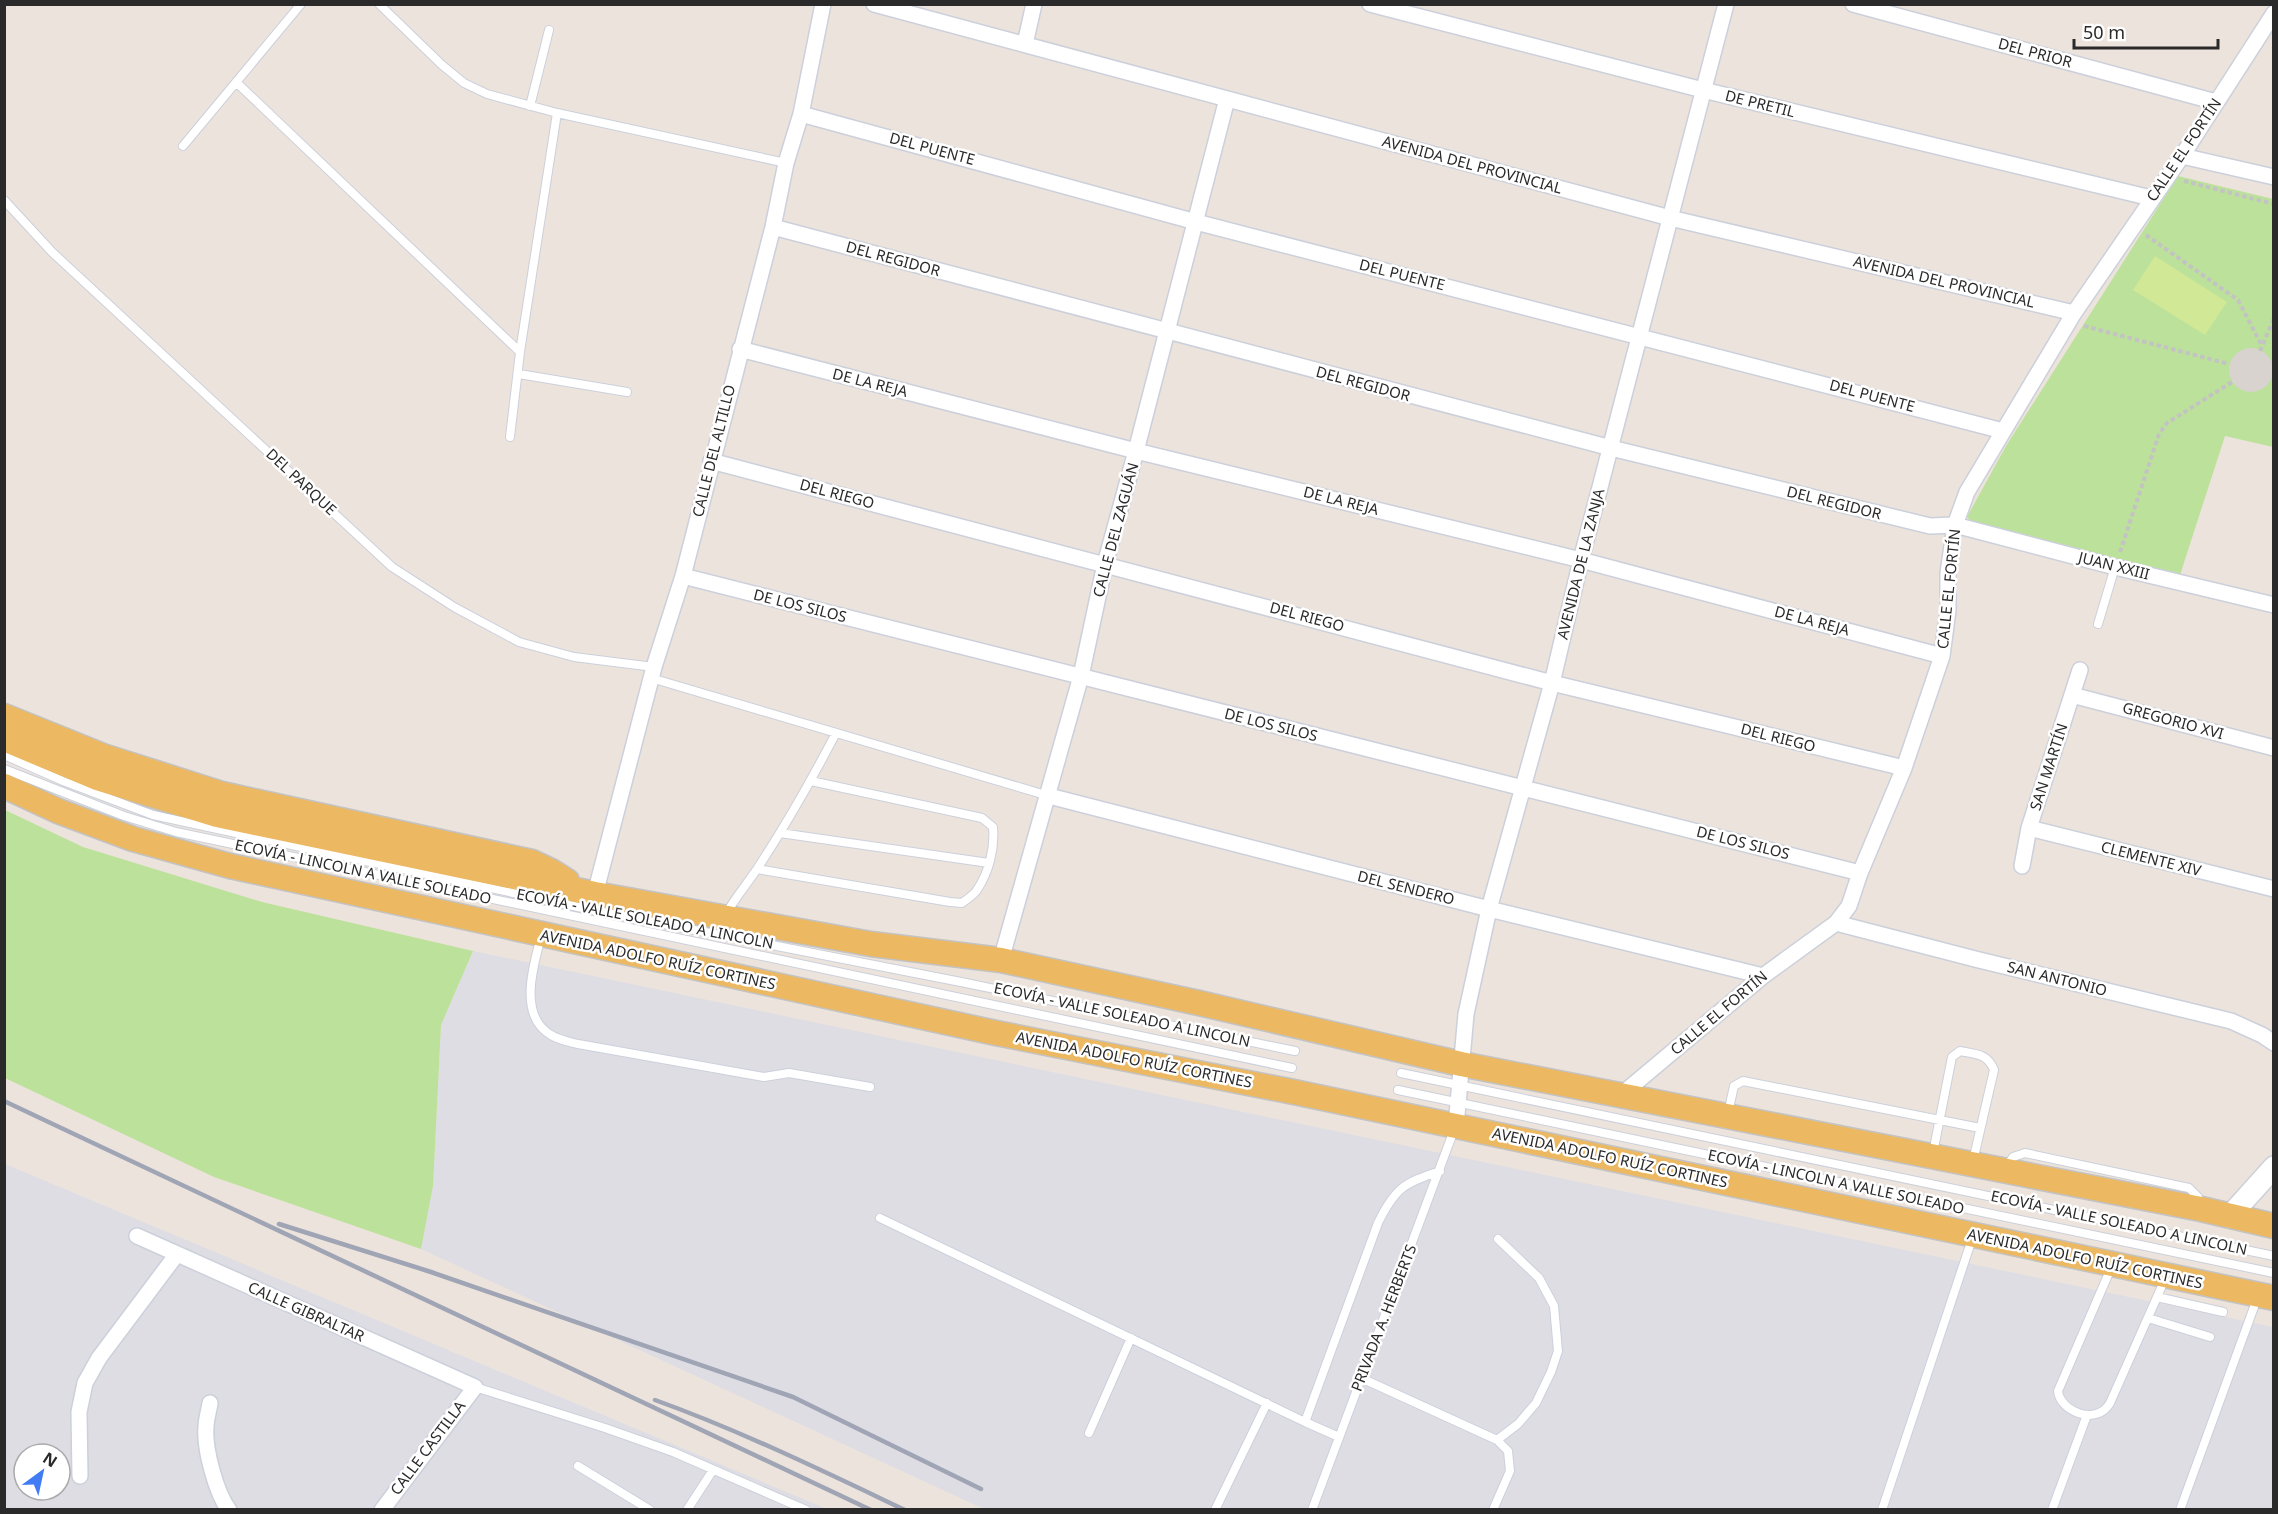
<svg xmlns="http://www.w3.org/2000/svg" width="2278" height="1514" font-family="'Noto Sans',sans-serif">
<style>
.industrial{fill:#dedde4;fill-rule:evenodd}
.green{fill:#bce19a}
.pitch{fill:#d1e896}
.plaza{fill:#d8d3cf}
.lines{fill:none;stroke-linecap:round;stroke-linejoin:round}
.lane-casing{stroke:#cbd0db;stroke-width:10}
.street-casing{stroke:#cbd0db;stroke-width:18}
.secondary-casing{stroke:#cbd0db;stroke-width:24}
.primary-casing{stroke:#c3c3c3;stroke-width:27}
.path{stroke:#c3c3c3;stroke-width:4;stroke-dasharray:4.5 3;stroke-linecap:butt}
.lane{stroke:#fff;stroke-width:8}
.street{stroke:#fff;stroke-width:15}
.secondary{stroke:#fff;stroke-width:21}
.primary{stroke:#ecb861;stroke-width:24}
.rail{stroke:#9fa5b4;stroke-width:4.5}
.labels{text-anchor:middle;stroke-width:5;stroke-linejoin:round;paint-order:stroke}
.street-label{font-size:15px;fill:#2a2a2a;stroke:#fff}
</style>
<rect width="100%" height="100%" fill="#ece3dc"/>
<!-- industrial -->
<path class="industrial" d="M473 951 2273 1327V1509H984L421 1249 433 1186 441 1025Z
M5 1164 827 1509H5ZM24 1454H60V1490H24Z"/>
<!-- green -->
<path class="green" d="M2178 176 2273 199V447L2225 436 2179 578 1973 524 1967 517 2006 446Z
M5 810 83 847 262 902 473 951 441 1025 433 1186 421 1249 214 1177 5 1078Z"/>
<!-- pitch -->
<path class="pitch" d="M2155 256 2227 302 2205 335 2133 290Z"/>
<!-- plaza -->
<path class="plaza" d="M2229 370a22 22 0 1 1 44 0a22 22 0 1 1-44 0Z"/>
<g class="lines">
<defs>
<path id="lane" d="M379 4 442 65 464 83 487 94 557 113 786 163
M236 82 520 352
M530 106 549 30
M183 146 301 4
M4 200 52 252 392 567 454 607 519 642 574 657 654 667
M519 374 627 392
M510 437 520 352 557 113
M2098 624 2115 567
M651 678 1049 796
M4 755 63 781 153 815 592 910 961 982 1295 1051
M4 769 124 816 176 832 1292 1068
M780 833 989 863
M757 869 950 902 962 903C967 899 974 895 977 890 989 872 995 848 993 827L982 818 811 781
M726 914C735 898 747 884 757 869 786 825 812 779 836 733
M541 937C533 966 518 1016 551 1035 559 1040 570 1042 578 1044L764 1077 789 1073 870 1087
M1401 1073 2274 1256
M1398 1090 2274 1273
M1728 1113 1734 1086 1743 1081 1980 1128
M1933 1153 1952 1057 1960 1051C1976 1054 1988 1054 1994 1070L1973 1161
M2007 1166 2013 1157 2025 1153 2189 1188 2198 1197 2200 1205
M880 1218 1305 1422 1378 1223C1395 1188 1404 1183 1440 1171
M2111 1268 2058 1391C2060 1412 2097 1426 2110 1403L2165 1279
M2157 1297 2223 1312
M2148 1318 2210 1337
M1361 1378 1497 1440 1508 1451 1510 1471 1493 1510
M475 1387 605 1428 673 1452 806 1510
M1305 1422 1339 1437
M1089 1433 1131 1338
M1497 1440 1518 1424 1536 1403 1551 1372 1558 1351 1554 1306 1539 1278 1498 1239
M578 1466 650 1510
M687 1510 713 1470
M1215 1510 1267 1403
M1312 1510 1454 1130
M1882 1510 1973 1236
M2052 1510 2087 1415
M2180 1510 2258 1296"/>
<path id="street" d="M874 4 1670 218 2074 313
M1370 4 1703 90 2151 198
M1853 4 2216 102
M1025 44 1034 4
M801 114 1196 222 2003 431
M2182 156 2274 177
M773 227 1611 448 1930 526 1955 525 2115 567 2274 605
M740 349 1136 451 1581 560 1942 656
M711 461 1552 683 1904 768
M683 576 1860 873
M2072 695 2274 748
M1049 796 1489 909 1763 976
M2029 828 2274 889
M2022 866 2029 828 2080 670
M595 894 654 667 683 576 773 227 786 163 801 114 823 4
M1836 923 1979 960 2231 1021 2262 1035 2274 1043
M1001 960 1081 676 1105 564 1136 451 1227 99
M1621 1095 1763 976 1836 923 1849 906 1860 873 1904 768 1942 656 1948 610V573L1955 525 1967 492 2074 313 2182 156 2274 13
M1456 1126 1466 1014 1489 909 1552 683 1581 560 1726 4
M137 1236 475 1387 382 1510
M210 1403C209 1411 206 1419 206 1427 204 1448 216 1493 229 1510
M80 1476 79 1412 85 1383 99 1358 177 1254"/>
<path id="secondary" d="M2229 1217 2274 1167"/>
<path id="primary" d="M4 716 103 756 222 794 532 862 551 871 567 881
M4 739 97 778 217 815 595 894 871 944 1001 960 1199 1003 1461 1064 2201 1209 2274 1226
M4 786 58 811 133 839 230 866 996 1033 1294 1092 2274 1298"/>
</defs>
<!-- lane casing -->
<use href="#lane" class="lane-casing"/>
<!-- street casing -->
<use href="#street" class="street-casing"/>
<!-- secondary casing -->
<use href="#secondary" class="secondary-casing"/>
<!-- primary casing -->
<use href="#primary" class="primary-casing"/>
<!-- path -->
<path class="path" d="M2184 181 2274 204
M2146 235 2238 300 2262 346
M2084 326 2229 364
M2260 351 2274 318
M2273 375H2274
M2120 552 2159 434 2167 423 2232 382"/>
<!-- lane -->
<use href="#lane" class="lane"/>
<!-- street -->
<use href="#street" class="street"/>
<!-- secondary -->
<use href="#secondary" class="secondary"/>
<!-- primary -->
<use href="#primary" class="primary"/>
<!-- rail -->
<path class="rail" d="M4 1101 871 1510
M279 1224 431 1272 793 1397 981 1489
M655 1400C741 1431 823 1471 905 1510"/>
</g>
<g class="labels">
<!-- street labels -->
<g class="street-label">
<text transform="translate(2035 53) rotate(15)" y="5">DEL PRIOR</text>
<text transform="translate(1760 104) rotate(14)" y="5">DE PRETIL</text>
<text transform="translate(932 149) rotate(15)" y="5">DEL PUENTE</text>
<text transform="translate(2184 150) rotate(-56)" y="5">CALLE EL FORTÍN</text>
<text transform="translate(1472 165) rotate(15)" y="5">AVENIDA DEL PROVINCIAL</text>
<text transform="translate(893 259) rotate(15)" y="5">DEL REGIDOR</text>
<text transform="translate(1402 275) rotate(14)" y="5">DEL PUENTE</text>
<text transform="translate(1944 282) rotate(13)" y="5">AVENIDA DEL PROVINCIAL</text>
<text transform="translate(870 383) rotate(14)" y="5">DE LA REJA</text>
<text transform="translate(1363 384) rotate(15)" y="5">DEL REGIDOR</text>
<text transform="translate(1872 396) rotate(15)" y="5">DEL PUENTE</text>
<text transform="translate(714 451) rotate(-76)" y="5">CALLE DEL ALTILLO</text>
<text transform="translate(301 482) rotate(43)" y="5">DEL PARQUE</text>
<text transform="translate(837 494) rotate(15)" y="5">DEL RIEGO</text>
<text transform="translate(1341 501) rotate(14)" y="5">DE LA REJA</text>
<text transform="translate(1834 503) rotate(14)" y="5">DEL REGIDOR</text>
<text transform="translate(1116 530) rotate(-75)" y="5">CALLE DEL ZAGUÁN</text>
<text transform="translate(1581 564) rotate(-76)" y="5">AVENIDA DE LA ZANJA</text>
<text transform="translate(2114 566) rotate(14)" y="5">JUAN XXIII</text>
<text transform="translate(1949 589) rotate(-84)" y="5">CALLE EL FORTÍN</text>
<text transform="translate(800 606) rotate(14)" y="5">DE LOS SILOS</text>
<text transform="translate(1307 617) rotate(15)" y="5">DEL RIEGO</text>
<text transform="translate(1812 621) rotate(15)" y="5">DE LA REJA</text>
<text transform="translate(2173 721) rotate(15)" y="5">GREGORIO XVI</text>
<text transform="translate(1271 725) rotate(14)" y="5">DE LOS SILOS</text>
<text transform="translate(1778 738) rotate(14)" y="5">DEL RIEGO</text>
<text transform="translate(2049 767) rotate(-72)" y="5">SAN MARTÍN</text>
<text transform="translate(1743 843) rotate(14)" y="5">DE LOS SILOS</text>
<text transform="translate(2151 859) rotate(14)" y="5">CLEMENTE XIV</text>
<text transform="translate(363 872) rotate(12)" y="5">ECOVÍA - LINCOLN A VALLE SOLEADO</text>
<text transform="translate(1406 888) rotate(14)" y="5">DEL SENDERO</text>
<text transform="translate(645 919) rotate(11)" y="5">ECOVÍA - VALLE SOLEADO A LINCOLN</text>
<text transform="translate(658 960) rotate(12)" y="5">AVENIDA ADOLFO RUÍZ CORTINES</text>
<text transform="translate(2057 979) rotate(14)" y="5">SAN ANTONIO</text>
<text transform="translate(1719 1013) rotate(-40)" y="5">CALLE EL FORTÍN</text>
<text transform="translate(1122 1015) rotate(12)" y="5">ECOVÍA - VALLE SOLEADO A LINCOLN</text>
<text transform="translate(1134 1060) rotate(11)" y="5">AVENIDA ADOLFO RUÍZ CORTINES</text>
<text transform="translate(1610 1158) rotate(12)" y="5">AVENIDA ADOLFO RUÍZ CORTINES</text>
<text transform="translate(1836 1182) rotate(12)" y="5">ECOVÍA - LINCOLN A VALLE SOLEADO</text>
<text transform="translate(2119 1223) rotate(12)" y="5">ECOVÍA - VALLE SOLEADO A LINCOLN</text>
<text transform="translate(2085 1259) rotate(12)" y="5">AVENIDA ADOLFO RUÍZ CORTINES</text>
<text transform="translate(306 1312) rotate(24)" y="5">CALLE GIBRALTAR</text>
<text transform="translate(1384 1318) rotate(-69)" y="5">PRIVADA A. HERBERTS</text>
<text transform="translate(428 1448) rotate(-53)" y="5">CALLE CASTILLA</text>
</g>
</g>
<!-- border -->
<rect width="2278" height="1514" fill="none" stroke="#2a2a2a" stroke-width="12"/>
<!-- north arrow -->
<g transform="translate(42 1472) rotate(33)"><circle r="28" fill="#ffffff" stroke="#aaaaaa" stroke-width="1.5"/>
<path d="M0-4.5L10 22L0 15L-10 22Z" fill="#417cf4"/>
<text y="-9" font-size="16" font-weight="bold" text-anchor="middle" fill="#2a2a2a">N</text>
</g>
<!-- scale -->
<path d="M2074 39v9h144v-9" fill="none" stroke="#2a2a2a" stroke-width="3"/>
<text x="2083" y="39" font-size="18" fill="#2a2a2a" stroke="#ffffff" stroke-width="4.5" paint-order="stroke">50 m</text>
</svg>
